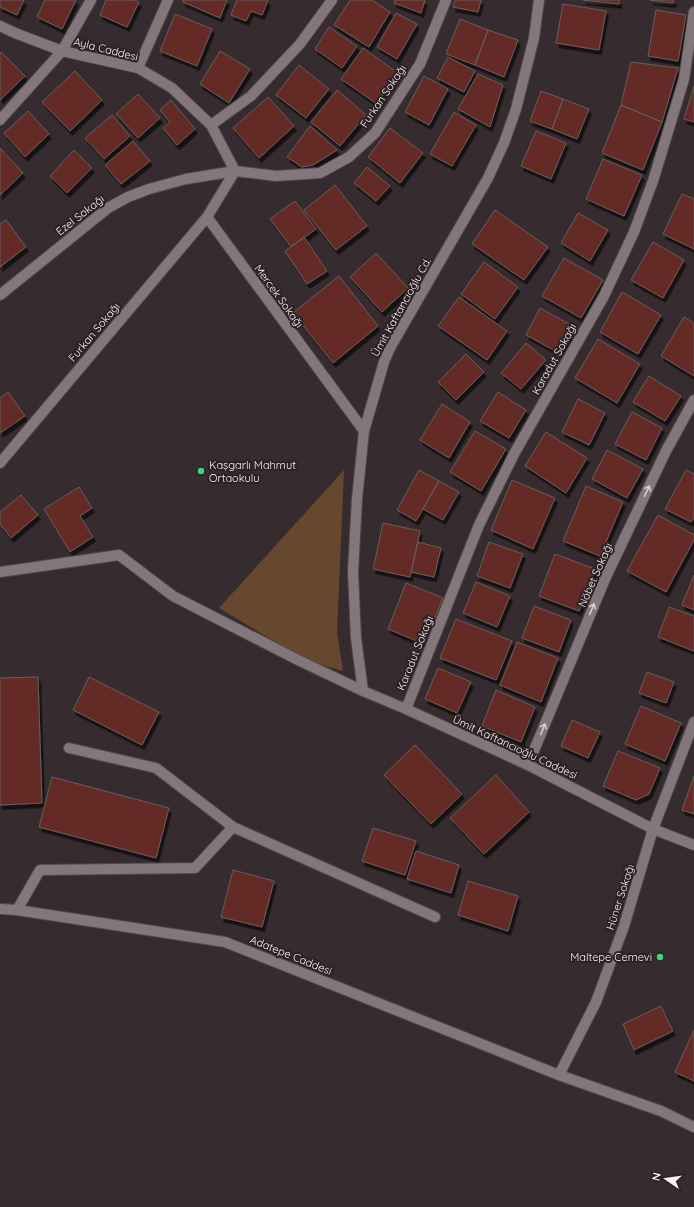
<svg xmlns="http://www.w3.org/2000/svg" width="694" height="1207" font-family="Quicksand,sans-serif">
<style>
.green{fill:#67482f}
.building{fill:#632b25;stroke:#695d5b;filter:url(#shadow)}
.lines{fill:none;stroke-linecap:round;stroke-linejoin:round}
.minor-casing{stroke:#52494c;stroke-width:12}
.minor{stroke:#83777b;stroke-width:10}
.oneway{stroke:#d6cdd0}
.poi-dot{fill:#37d880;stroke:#2c2225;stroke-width:1.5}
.labels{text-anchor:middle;stroke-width:4;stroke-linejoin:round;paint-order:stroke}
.street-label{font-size:11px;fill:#f9f2f4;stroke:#2c2225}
.poi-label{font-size:11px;fill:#f9f2f4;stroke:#2c2225;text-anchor:start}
</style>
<defs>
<filter id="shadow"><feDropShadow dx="2.5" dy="4.5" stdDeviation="0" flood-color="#0009"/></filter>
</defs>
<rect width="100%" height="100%" fill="#362c2f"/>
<!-- green -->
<path class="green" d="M344 470 337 632 343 671 305 660 219 608Z"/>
<!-- building -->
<path class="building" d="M0 0H24L17 15 0 7Z
M45 0H76L62 29 37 17Z
M106 0H134L139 2 127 27 100 15Z
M183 0H227L220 18 183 2Z
M237 0H268L262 15 251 11 246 21 231 15Z
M350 0H372L390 12 369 47 334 25Z
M395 0H425L421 13 394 3Z
M455 0H481L478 12 453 7Z
M583 0H619V4Z
M650 0H674L673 3Z
M563 4 606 11 599 50 556 43Z
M656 10 686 15 678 61 648 56Z
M396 13 417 24 397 59 377 47Z
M175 14 212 29 197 66 160 51Z
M460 19 488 30 475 65 446 54Z
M329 27 357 46 342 68 315 49Z
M488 30 518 40 504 77 475 65Z
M363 48 398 73 377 104 341 79Z
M220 51 250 69 229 103 200 84Z
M1 52 25 76 0 100V53Z
M448 57 475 71 464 92 437 78Z
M631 62 678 68 662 122 621 105Z
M299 65 329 89 306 118 276 95Z
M75 71 102 100 70 131 42 102Z
M478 74 503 85 490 127 458 109Z
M424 76 448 89 429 125 405 112Z
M694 86V122L684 119Z
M337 90 366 115 340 146 311 122Z
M541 91 563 99 552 129 530 121Z
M138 94 160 118 138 138 116 114Z
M268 97 294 126 259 158 233 128Z
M563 99 589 109 577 139 552 129Z
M171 100 195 129 177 145 163 128 170 122 160 110Z
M621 105 662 122 643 170 602 153Z
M28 111 49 134 25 157 4 133Z
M454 112 476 125 452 166 430 154Z
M112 115 130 136 104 159 85 138Z
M310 126 337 150 313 165 302 167 287 157Z
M390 128 423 153 400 183 368 157Z
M536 131 566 143 551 179 521 166Z
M133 141 150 161 121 184 105 165Z
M0 148 23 173 0 195Z
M74 150 92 168 67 193 50 176Z
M603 159 642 175 624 216 586 199Z
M367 167 390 186 376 201 354 183Z
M335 185 367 226 336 250 304 210Z
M682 194 694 199V249L663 234Z
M295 201 316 229 291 247 270 219Z
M495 210 548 247 524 280 472 244Z
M578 213 608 230 590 261 561 243Z
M6 220 26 247 0 267V224Z
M304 237 327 271 307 284 285 251Z
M653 242 684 260 663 298 631 280Z
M376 253 408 288 382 312 350 277Z
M564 258 603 280 581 318 542 296Z
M484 262 518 287 495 319 461 294Z
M339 276 378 326 333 363 293 313Z
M622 292 661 315 638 354 600 332Z
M459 297 507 331 487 360 438 326Z
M540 308 576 328 561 354 526 335Z
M684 317 694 323V376L661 356Z
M598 339 640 364 617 403 575 378Z
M526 343 546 360 521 389 501 373Z
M466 354 484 372 456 400 438 382Z
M649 376 681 396 665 421 633 402Z
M8 392 25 416 0 433V398Z
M498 392 526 410 509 438 480 421Z
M578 399 605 413 589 445 562 432Z
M442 404 470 422 449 458 420 440Z
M632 412 662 428 646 460 615 444Z
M475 431 506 449 481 491 450 472Z
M546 432 587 458 566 493 525 466Z
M607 450 643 469 627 498 592 479Z
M419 470 439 481 416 521 397 510Z
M686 470 694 474V518L691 522 665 509Z
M512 480 555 498 533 549 491 530Z
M439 481 459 492 443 520 423 509Z
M586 486 623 502 600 556 563 541Z
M79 487 92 508 80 516 93 537 70 552 44 509Z
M21 495 38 515 11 538 0 524V512Z
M658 515 694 535V540L666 592 627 571Z
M383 523 420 531 410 577 373 569Z
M418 542 441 548 434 577 411 572Z
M489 542 523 554 510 588 477 576Z
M555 554 595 569 579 611 539 596Z
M694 575V610L682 605Z
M476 582 510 596 497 627 463 613Z
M406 583 443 598 424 644 388 629Z
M534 606 571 620 559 652 522 638Z
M669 607 694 616V651L658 637Z
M456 619 512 641 496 680 440 658Z
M517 642 558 658 541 702 500 685Z
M438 668 471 682 457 713 425 699Z
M647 672 674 682 666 703 639 693Z
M38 677 42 803 0 805V678Z
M89 677 159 712 142 745 73 710Z
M496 690 535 707 521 742 482 726Z
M641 706 681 723 665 761 625 744Z
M572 720 600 732 588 758 561 746Z
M415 745 462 794 431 824 384 775Z
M618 751 660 768 649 794 636 800 603 786Z
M496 775 529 812 484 854 450 818Z
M694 776V814L682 810Z
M52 777 169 808 156 858 39 827Z
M373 828 416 841 405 875 362 861Z
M416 851 459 865 451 893 407 879Z
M233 870 274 881 262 927 221 917Z
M468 881 518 896 508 931 458 915Z
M661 1006 673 1031 634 1050 623 1024Z
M694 1030V1081L675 1072Z"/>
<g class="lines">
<defs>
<path id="minor" d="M0 26 15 33 62 51 138 68 172 88 211 125 235 171
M138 68 168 0
M0 120 62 51 91 0
M211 125 251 96 300 44 332 0
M235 171 207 217 364 431
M0 295 108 208 128 197 149 189 186 179 235 171 276 176 320 173 349 157 375 133 420 64 446 0
M0 463 207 217
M0 572 119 555 173 596 296 659 363 691 406 709 528 765 653 829 694 845
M363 691 356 638 353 572 357 499 364 431 384 362 390 348 488 178 504 143 516 109 534 38 539 0
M406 709 479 525 514 454 604 296 634 232 653 181 684 79 694 12
M528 765 605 579 666 451 694 400
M233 827 435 917
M0 909 17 910 225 942 559 1075 661 1111 694 1127
M17 910 40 870 195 868 233 827 156 768 69 748
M559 1075 596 1002 624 926 653 829 694 722"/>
</defs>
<!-- minor casing -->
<use href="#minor" class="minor-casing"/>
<!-- minor -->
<use href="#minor" class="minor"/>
</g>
<!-- one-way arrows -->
<defs><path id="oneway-shaft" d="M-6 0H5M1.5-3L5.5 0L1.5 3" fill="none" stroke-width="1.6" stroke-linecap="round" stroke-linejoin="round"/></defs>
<g class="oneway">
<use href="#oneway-shaft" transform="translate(647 491) rotate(-64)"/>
<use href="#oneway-shaft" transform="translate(592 609) rotate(-68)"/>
<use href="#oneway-shaft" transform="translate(543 729) rotate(-68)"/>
</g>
<!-- markers -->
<g class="poi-dot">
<circle cx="201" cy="471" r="4"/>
<circle cx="660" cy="957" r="4"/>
</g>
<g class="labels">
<!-- street labels -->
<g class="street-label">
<text transform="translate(106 49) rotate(14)" y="4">Ayla Caddesi</text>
<text transform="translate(383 96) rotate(-56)" y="4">Furkan Sokağı</text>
<text transform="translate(80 215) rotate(-38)" y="4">Ezel Sokağı</text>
<text transform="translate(279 296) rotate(54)" y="4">Mercek Sokağı</text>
<text transform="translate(401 307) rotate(-61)" y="4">Ümit Kaftancıoğlu Cd.</text>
<text transform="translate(94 332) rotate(-50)" y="4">Furkan Sokağı</text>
<text transform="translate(554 359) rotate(-61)" y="4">Karadut Sokağı</text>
<text transform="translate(595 575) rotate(-66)" y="4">Nöbet Sokağı</text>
<text transform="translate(415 653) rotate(-68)" y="4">Karadut Sokağı</text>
<text transform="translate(515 747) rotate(25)" y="4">Ümit Kaftancıoğlu Caddesi</text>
<text transform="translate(620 897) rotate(-72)" y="4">Hüner Sokağı</text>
<text transform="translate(291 955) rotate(22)" y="4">Adatepe Caddesi</text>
</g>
<!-- poi labels -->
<g class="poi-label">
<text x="209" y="469">Kaşgarlı Mahmut<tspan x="209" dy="13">Ortaokulu</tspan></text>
<text x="652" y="961" text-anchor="end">Maltepe Cemevi</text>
</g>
</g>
<!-- north arrow -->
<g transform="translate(666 1179) rotate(283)" stroke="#2c2225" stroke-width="3" paint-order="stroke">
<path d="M0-3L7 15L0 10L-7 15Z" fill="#f9f2f4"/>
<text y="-6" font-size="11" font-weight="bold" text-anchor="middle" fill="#f9f2f4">N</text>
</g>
</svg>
